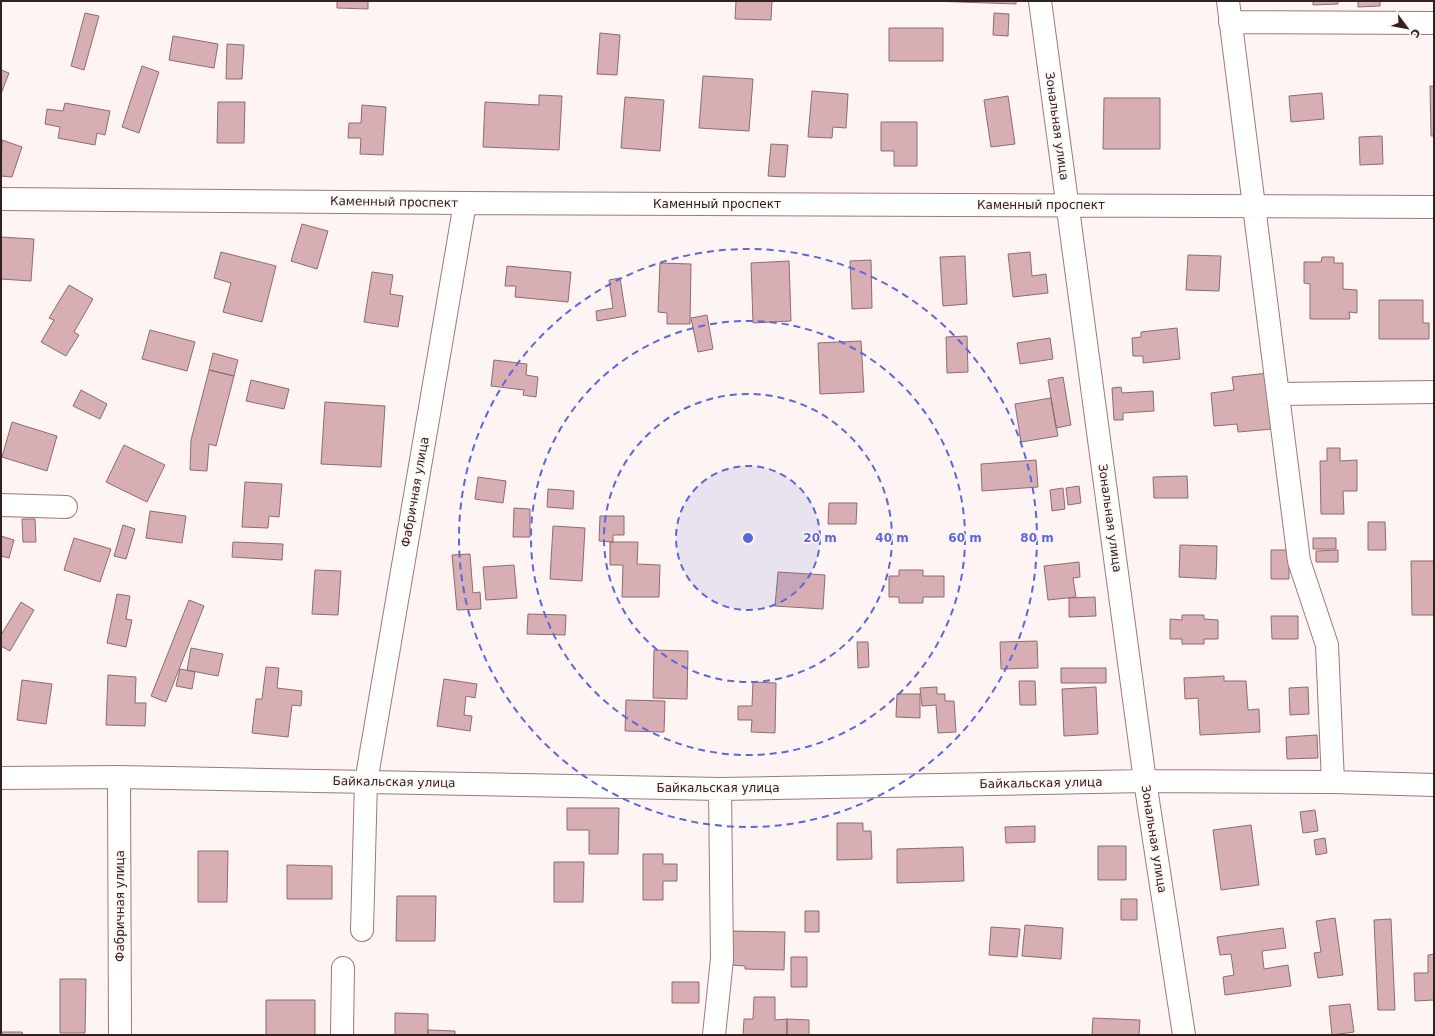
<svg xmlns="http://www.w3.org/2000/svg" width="1435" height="1036" font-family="'DejaVu Sans',sans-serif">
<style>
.building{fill:#d6aeb4;stroke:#906b71}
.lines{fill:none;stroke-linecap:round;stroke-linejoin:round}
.minor-casing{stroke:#9e7972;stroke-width:24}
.minor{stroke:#fff;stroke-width:22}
.ring{fill:none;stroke:#5b67df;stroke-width:2;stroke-dasharray:7 5}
.labels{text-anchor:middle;stroke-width:3;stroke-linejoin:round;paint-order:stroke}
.street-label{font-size:12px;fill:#31221f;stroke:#fdf4f3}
.centre{fill:#5b67df;stroke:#fdf4f3;stroke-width:2}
.ring-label{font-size:12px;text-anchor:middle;font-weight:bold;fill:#5b67df;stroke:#fdf4f3;stroke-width:3;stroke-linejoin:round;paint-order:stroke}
</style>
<rect width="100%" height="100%" fill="#fdf4f3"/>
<!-- building -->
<path class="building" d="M337 1H368V9L337 8Z
M736 1H772L771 20 735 19Z
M931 1H1016V4Z
M1313 1H1338V4L1313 5Z
M1358 1H1380V6L1358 7Z
M85 13 99 16 84 70 71 66Z
M994 13 1009 14 1008 36 993 35Z
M889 28H943V61H889Z
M600 33 620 35 617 75 597 74Z
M173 36 218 44 214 68 169 60Z
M227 44 244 45 242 79H226Z
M142 66 159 72 139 133 122 127Z
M1 70 9 73 1 94Z
M703 76 753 79 749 131 699 128Z
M1430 86H1434V136H1431Z
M812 91 848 94 846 128 833 127 832 138 808 137Z
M1322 93 1324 119 1291 122 1289 96Z
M539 95 562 96 559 150 483 147 485 102 539 105Z
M1008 96 1015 144 991 147 984 100Z
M625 97 664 100 660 151 621 148Z
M1104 98H1160V149H1103Z
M218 102H245L244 143H217Z
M65 103 110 111 105 135 97 133 95 145 58 138 60 127 45 124 47 109 63 111Z
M362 105 386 107 383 155 360 154 361 138H348L349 123H361Z
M881 122H917V166H894V151H881Z
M1382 136 1383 164 1360 165 1359 137Z
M2 140 22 147 12 177 1 176Z
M771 144 788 145 785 177 768 176Z
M302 224 328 231 317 269 291 261Z
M1 237 34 239 31 281 1 279Z
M221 252 276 266 262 322 223 312 231 283 214 278Z
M1030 252 1032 276 1046 274 1048 293 1013 297 1008 254Z
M1188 255 1221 256 1219 291 1186 290Z
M965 256 967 304 943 306 940 257Z
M1322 257H1334V263H1343V289L1357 290V313L1349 312 1350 319H1310V284L1304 283V262H1321Z
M871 260 872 308 852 309 850 261Z
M789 261 791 321 753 323 751 263Z
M660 263 691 264 690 324H667V313L658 312Z
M507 266 571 272 568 302 515 297 516 286H505Z
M372 272 393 275 390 294 403 296 398 327 364 322Z
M620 278 626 316 597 321 596 311 613 308 609 280Z
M69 285 93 299 74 332 79 335 66 356 41 342 54 320 49 318Z
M1379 300H1423V323H1429V339H1379Z
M707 315 713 349 698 352 691 318Z
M1177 328 1180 359 1143 363V356H1133L1132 338 1141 337V332Z
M150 330 195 342 187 371 142 359Z
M967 336 968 372 947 373 946 337Z
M1050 338 1053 359 1020 364 1017 343Z
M861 341 864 392 820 394 818 343Z
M213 353 238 360 234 376 209 370Z
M494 360 527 364 526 375 538 377 536 397 523 395 524 390 491 386Z
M209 370 234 376 216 446 209 444 207 471 190 470 191 440Z
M1268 373 1273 429 1238 432 1237 424 1214 426 1211 393 1234 390 1232 377Z
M1063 377 1071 425 1056 428 1048 380Z
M251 380 289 389 284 409 246 401Z
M1121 387 1122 393 1153 391 1154 411 1123 413V420H1114L1112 388Z
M81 390 107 404 100 419 73 406Z
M1051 398 1058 436 1021 442 1015 404Z
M325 402 385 406 381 467 321 464Z
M12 422 57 436 47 471 2 457Z
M124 445 165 465 147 502 106 482Z
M1327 448H1340V461L1357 460V491H1343L1344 514H1321L1320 461H1327Z
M1036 460 1038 487 982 491 981 464Z
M1187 476 1188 498H1154L1153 477Z
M478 477 506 481 503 503 475 499Z
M245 482 282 484 279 517 269 516 268 528 242 527Z
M1079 486 1081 503 1068 505 1066 488Z
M1063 488 1065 509 1052 511 1050 490Z
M548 489 574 491 573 509 547 507Z
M829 503H857L856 524H828Z
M514 508 530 509V537H513Z
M150 511 186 516 182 543 146 538Z
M600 516H624V535H613V542L599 541Z
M22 519H35L36 542H23Z
M1368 522H1385L1386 550H1368Z
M123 525 135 529 126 559 114 556Z
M553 526 585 528 582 581 550 579Z
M1 536 14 540 9 558 1 556Z
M74 538 111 549 100 582 64 570Z
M1313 538H1336V549H1313Z
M233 542 283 544 282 560 232 557Z
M610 542H638L637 564 660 565 659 597H622L623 565H610Z
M1180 545 1217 546 1216 579 1179 577Z
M1271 550H1289V579H1271Z
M1338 550V562H1316V551Z
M470 554 473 593 480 592 481 609 457 610 452 555Z
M1411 561H1434V615H1412Z
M1079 562 1080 577 1073 578 1076 597 1048 600 1044 566Z
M514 565 517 598 486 600 483 567Z
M315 570 341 571 338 615 312 614Z
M899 570H923V576H944V597H923V603H899V597H889V576H899Z
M778 572 825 575 823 609 775 606Z
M117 594 130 596 126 619 132 620 126 647 107 643Z
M1095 597 1096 616 1069 617V598Z
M189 600 204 606 166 702 151 696Z
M21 602 34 610 10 651 1 646V635Z
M528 614 566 615 565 635 527 634Z
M1182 615H1204V619L1218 620V639H1204V644H1182V639H1170V619L1182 620Z
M1271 616H1298V639H1272Z
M1037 641 1038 668 1001 669 1000 642Z
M857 642H868L869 667 858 668Z
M191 648 223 654 218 676 187 670Z
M654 650 688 651 687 699 653 698Z
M266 667 279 668 277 688 302 691 301 706 292 705 288 737 252 733 256 699H262Z
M1061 668H1106V683H1061Z
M180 669 195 672 192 689 176 686Z
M108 675 136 677 135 703H146L145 726 106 725Z
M1224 676V681H1246L1248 710 1259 709 1260 732 1200 735 1198 698 1185 699 1184 678Z
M444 679 477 684 475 698 466 696 464 715 472 716 470 731 437 726Z
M22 680 52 684 46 724 17 720Z
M1019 681H1035L1036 705H1020Z
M753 682 776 683 775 733 751 732 752 720H738V706H752Z
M937 687V694H945V701H954L956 732 938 733 936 705 922 706 920 688Z
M1096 687 1098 734 1064 736 1062 689Z
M1308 687 1309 714 1290 715 1289 688Z
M897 694H920V718L896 717Z
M626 700 665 701 664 732 625 731Z
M1317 735 1318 758 1287 759 1286 737Z
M567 808H619L618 854H589V830H567Z
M1315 810 1318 831 1303 833 1300 812Z
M837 823H863V831H871L872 859 837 860Z
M1251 825 1259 885 1221 890 1213 830Z
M1035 826V842L1006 843 1005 827Z
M1325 838 1327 853 1316 855 1314 840Z
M1098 846H1126V880H1098Z
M963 847 964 881 897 883V849Z
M198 851H228L227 902H198Z
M643 854H663V864H677V881H663V900H643Z
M554 862H584L583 902H554Z
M287 865 332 866V899H287Z
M397 896H436L435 941H396Z
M1121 899H1137V920H1121Z
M805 911H819V932H805Z
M1335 918 1343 975 1318 978 1314 953 1321 952 1316 921Z
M1391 919 1395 1010H1378L1374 920Z
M1025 925 1063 928 1061 959 1022 956Z
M991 927 1020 929 1017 957 989 955Z
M1283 928 1286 948 1262 951 1264 969 1288 965 1291 986 1225 995 1223 977 1234 975 1231 954 1220 955 1217 937Z
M731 931 785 932 784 970 745 969V966L731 965Z
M1434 954V1000L1415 1001 1414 973H1428V955Z
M791 957H807V987H791Z
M60 979H86L85 1033H60Z
M672 982H699V1003H672Z
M754 997H775V1020L787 1019V1035H743L744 1019H753Z
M266 1000H315V1035H266Z
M1350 1004 1354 1032 1332 1035 1329 1006Z
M395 1013 428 1014V1035H395Z
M1093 1018 1140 1020 1139 1035H1092Z
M787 1019 809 1020V1035H787Z
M428 1030 455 1031V1035H428Z
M1 1032H22L23 1035H1Z"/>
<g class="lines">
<defs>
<path id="minor" d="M1040 1 1145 781 1184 1035
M1228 1 1299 561 1327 645 1333 782
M1230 22 1434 23
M1 199 465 203 1434 207
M1278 394 1434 392
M1 505 66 507
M119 777 120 1035
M1 778 119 777 720 789 1145 781 1333 782 1434 785
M362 930 366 782 465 203
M342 1035 343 968
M714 1035 722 959 720 789"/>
</defs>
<!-- minor casing -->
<use href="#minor" class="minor-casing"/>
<!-- minor -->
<use href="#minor" class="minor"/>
</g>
<!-- distance rings -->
<circle cx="748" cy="538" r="72" fill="#5b67df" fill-opacity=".12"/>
<g class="ring">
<circle cx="748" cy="538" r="72"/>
<circle cx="748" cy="538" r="144"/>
<circle cx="748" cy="538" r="217"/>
<circle cx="748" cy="538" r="289"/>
</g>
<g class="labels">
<!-- street labels -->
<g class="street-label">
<text transform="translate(1057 126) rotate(82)" y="4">Зональная улица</text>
<text transform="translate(394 202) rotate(1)" y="4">Каменный проспект</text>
<text x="717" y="208">Каменный проспект</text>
<text x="1041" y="209">Каменный проспект</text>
<text transform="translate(415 492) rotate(-80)" y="4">Фабричная улица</text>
<text transform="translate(1110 518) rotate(82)" y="4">Зональная улица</text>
<text transform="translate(394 782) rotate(1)" y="4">Байкальская улица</text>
<text transform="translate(1041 783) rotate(-1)" y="4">Байкальская улица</text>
<text x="718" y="792">Байкальская улица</text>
<text transform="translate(1154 839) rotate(81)" y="4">Зональная улица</text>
<text transform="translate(120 906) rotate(-90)" y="4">Фабричная улица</text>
</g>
</g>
<circle cx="748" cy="538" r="6" class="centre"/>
<g class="ring-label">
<text x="820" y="542">20 m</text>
<text x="892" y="542">40 m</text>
<text x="965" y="542">60 m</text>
<text x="1037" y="542">80 m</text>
</g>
<!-- border -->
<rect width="1435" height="1036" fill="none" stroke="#31221f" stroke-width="4"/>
<!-- north arrow -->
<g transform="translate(1407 28) rotate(122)" stroke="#fdf4f3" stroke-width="3" paint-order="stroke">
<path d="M0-3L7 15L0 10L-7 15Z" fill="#31221f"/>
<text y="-6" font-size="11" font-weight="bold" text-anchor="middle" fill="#31221f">С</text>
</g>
</svg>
